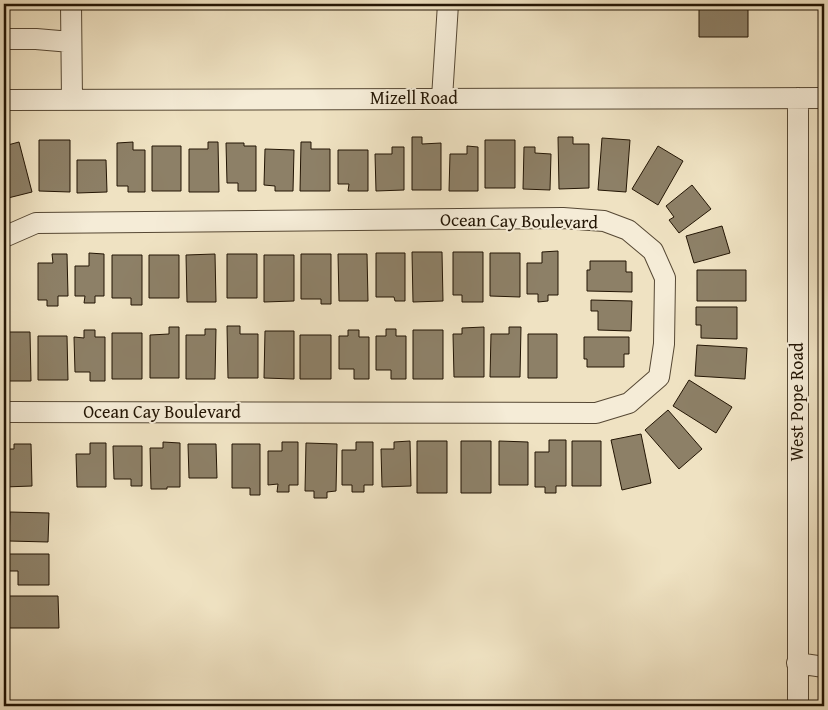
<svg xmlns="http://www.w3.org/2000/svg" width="828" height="710" font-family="'Gentium Book Plus',serif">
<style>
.building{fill:#8d8067;stroke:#231504}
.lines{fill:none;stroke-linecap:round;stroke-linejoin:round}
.minor-casing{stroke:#564834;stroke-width:22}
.minor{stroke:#f5ecd7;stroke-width:20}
.labels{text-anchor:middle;stroke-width:4;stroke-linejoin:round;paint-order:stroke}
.street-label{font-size:18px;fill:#231504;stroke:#f5ecd7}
</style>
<rect width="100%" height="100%" fill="#efe2c2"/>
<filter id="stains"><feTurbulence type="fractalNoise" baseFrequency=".004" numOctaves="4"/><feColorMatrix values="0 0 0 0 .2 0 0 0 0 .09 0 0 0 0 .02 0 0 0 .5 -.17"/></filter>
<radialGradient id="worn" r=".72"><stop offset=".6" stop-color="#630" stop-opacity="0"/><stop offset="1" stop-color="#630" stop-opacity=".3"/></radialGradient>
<!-- building -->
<path class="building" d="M699 4H748V37H699Z
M412 137H422V144L441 143V190H412Z
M558 137H573V144H589V188L559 189Z
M602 138 630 140 626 192 598 190Z
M39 140H70V192L39 191Z
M485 140H515V188H485Z
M19 142 32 192 4 199V146Z
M133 142V150H145V192H128V186H117V143Z
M208 142H218L219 192H189V149H208Z
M301 142H311V149H330V191H300Z
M226 143H244V146H256V191H238V183H227Z
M152 146H181V191H152Z
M467 146 478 147V191H449L450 154H467Z
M658 146 683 161 658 205 632 189Z
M392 147H404V190L376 191 375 154H392Z
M524 147H535V153L551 154 550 190 523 189Z
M265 149 294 150 293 191H275V186L264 185Z
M338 150H368V191H348L349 184H338Z
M77 160H106L107 192 77 193Z
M692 185 711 209 679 233 669 220 674 217 666 206Z
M722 226 730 253 694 263 686 236Z
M558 251V295H548V301L538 302V294H527V263H542V252Z
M412 252H442L443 301 413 302Z
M453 252H483V302H462V295H453Z
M89 253 104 254V296H95V303H84L85 296H75V266H89Z
M376 253H405V301H395L394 297H376Z
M490 253H520V297L490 296Z
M52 254H67L68 296H58V306H47V300H38V263H53Z
M215 254 216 302H187L186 255Z
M227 254H257V298H227Z
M301 254H331V304H321V299H301Z
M338 254H367L368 301H339Z
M112 255H142V305H131V298H112Z
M149 255H179V298H149Z
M264 255H294V301L264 302Z
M590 261H626V272H632V292L587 291V270H590Z
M697 270H746V301H697Z
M591 300 632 301 631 331 598 330V311H591Z
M696 307H737V339L701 338V325H696Z
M227 326H240V334H258V378H228Z
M169 327H179V378H150V335L169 334Z
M484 327V377H454L453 334H462V328Z
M509 327H521L520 377H490L491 334H509Z
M205 329H216L215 379H186V335H205Z
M386 329H396V336H406V379H391V370H376V336H386Z
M84 330H95V337H105V381H90V372H75L74 337 84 338Z
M348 330H359V337H369V379H354V369H339V336H348Z
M413 330H443V379H413Z
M265 331H294V379L264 378Z
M4 332H30L31 381H4Z
M112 333H142V379H112Z
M528 334H557V378H528Z
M300 335H331V379H300Z
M38 336H67L68 380H38Z
M584 337H629V354H624V367H587V359H584Z
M697 345 747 348 745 379 695 376Z
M689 380 732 407 716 433 673 406Z
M668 410 702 449 679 469 645 430Z
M641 434 651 483 622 490 611 440Z
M549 440H566V486H556V493H545V487H535V452H549Z
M410 441 411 486 382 487 381 449H394V442Z
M417 441H447V493H417Z
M461 441H491V493H461Z
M499 441 528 442V485H499Z
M572 441H601V486H572Z
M163 442 180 443V487H167V489H151L150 448H163Z
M282 442H298V485H289V492H277L278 484 268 485V451H282Z
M356 442H373V485H364V492H352V485H342V450H356Z
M90 443H106V487H77L76 454H90Z
M306 443 337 444 336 491 327 492V498H314V491H305Z
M14 444H31L32 486 4 487V449H14Z
M188 444H216L217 478H189Z
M232 444H260V495H250V488H232Z
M113 446H142V486H131V479H114Z
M10 512 49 513 48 542 9 541Z
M7 554H49V585H18V571H7Z
M9 596H58L59 628H9Z"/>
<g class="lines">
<defs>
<path id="minor" d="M71 4 72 100
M4 39H36L71 42
M442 98 448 4
M4 100 824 98
M4 237 36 223 563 218 604 221 628 230 653 251 665 278 664 344 659 377 629 403 596 413 4 412
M797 663 824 667
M798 706V98"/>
</defs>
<!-- minor casing -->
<use href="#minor" class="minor-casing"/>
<!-- minor -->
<use href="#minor" class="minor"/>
</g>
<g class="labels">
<!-- street labels -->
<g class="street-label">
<text x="414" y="104">Mizell Road</text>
<text transform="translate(519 221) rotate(1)" y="6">Ocean Cay Boulevard</text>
<text transform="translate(797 402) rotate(-90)" y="6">West Pope Road</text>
<text x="162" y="418">Ocean Cay Boulevard</text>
</g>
</g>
<!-- margin -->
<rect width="828" height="710" fill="none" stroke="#efe2c2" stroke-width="20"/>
<rect x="5" y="5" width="818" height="700" fill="none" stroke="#231504" stroke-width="2.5"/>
<rect x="10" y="10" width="808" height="690" fill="none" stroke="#231504"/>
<rect width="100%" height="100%" filter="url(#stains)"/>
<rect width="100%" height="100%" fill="url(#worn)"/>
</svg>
